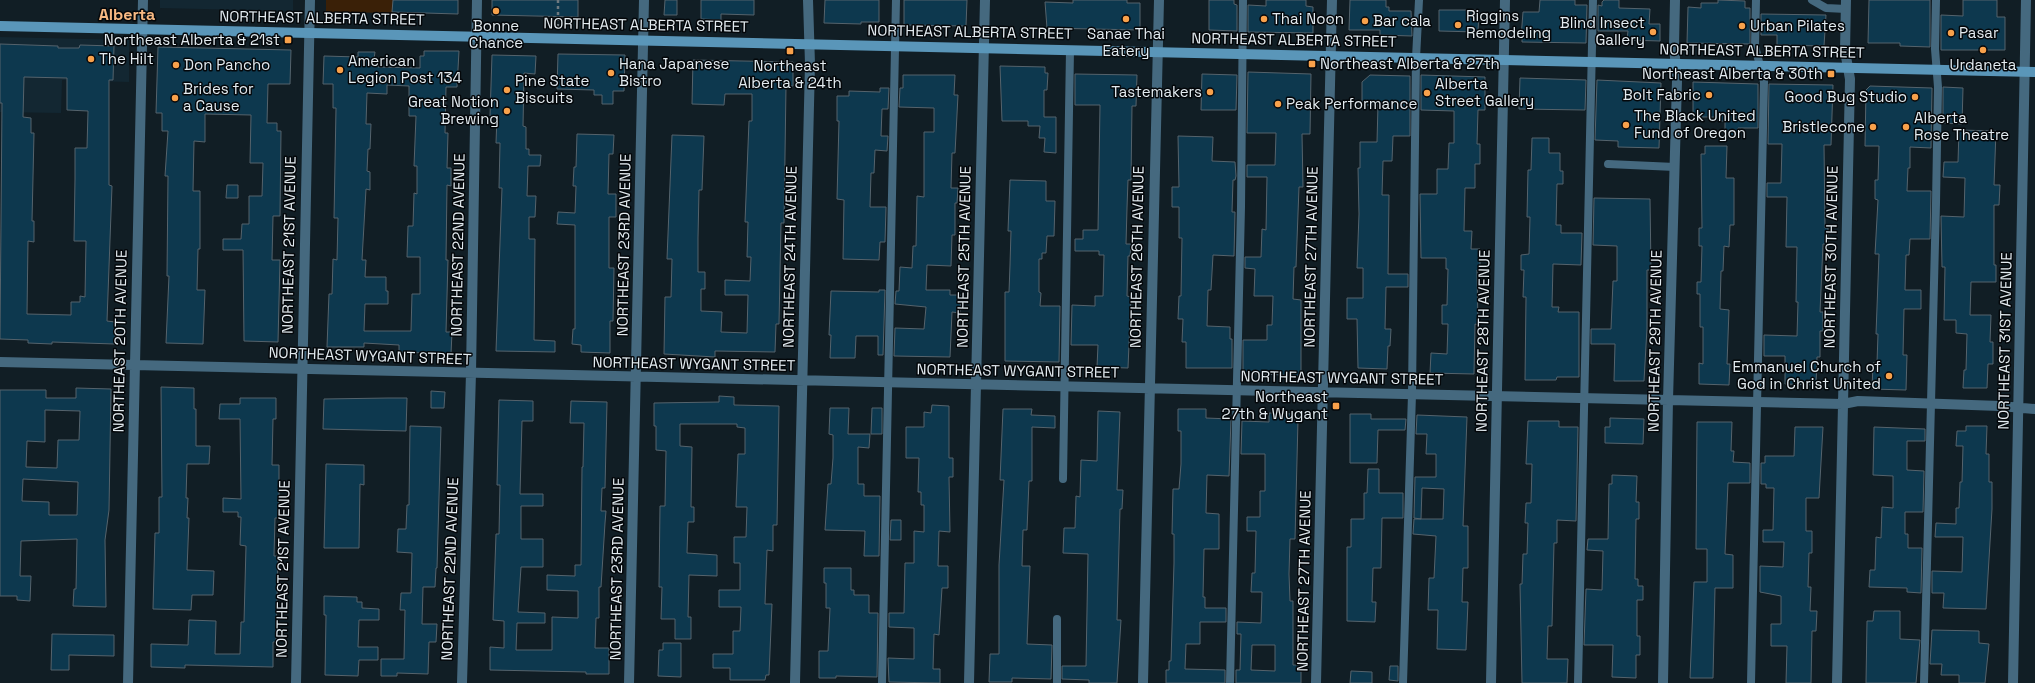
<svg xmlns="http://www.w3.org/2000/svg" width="2035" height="683" font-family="'Space Grotesk',sans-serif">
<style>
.built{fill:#132732}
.green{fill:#3a2007}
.building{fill:#0d384e;stroke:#55636c;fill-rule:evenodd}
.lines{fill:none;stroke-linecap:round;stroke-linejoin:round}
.path{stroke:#6e797f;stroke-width:2.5;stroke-dasharray:3 3;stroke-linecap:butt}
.lane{stroke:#45697f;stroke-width:8}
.street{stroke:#45697f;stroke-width:10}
.secondary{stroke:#5a96b9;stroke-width:10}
.poi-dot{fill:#f8a14b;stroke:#04070a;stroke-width:1.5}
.labels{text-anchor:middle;stroke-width:3;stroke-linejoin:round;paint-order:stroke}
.poi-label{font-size:15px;fill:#e3ebf0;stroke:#04070a;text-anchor:start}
.street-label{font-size:15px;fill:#e3ebf0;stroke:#04070a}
.neighbourhood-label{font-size:16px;font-weight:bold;fill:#f7b983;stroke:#04070a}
</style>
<rect width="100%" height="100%" fill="#111e25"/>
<!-- built -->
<path class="built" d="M160 0H293V11L160 8Z
M0 37 129 40V82L62 80 61 113 0 112Z"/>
<!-- green -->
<path class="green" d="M326 0H393V13L326 12Z"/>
<!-- building -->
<path class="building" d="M393 0H458V14L392 12Z
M492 0H578V17L492 15Z
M665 0H677V15H664Z
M701 0H754V15L721 14V20L701 19Z
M825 0H879V22H861V24L824 23Z
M904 0H967L966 26 904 25Z
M1073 0H1127V3H1140V30L1047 28 1045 2 1073 3Z
M1209 0H1234V4L1237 5V31L1209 30Z
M1266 0H1306V6L1313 7V33L1248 32V5L1266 6Z
M1350 0H1386V7H1389V11H1411L1412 36 1380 35V30H1349Z
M1540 0H1575V5H1587L1586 43 1522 42V38H1521L1523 12H1539Z
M1604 0H1619V8L1650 9 1649 24H1660V41L1627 40 1628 31H1598V5L1602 6V2Z
M1718 0 1745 1V8H1750V44L1687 43 1688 7 1701 8V3H1718Z
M1869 0H1930V47L1900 46V43H1868Z
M1963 0H1997V17H2005V50H1941V15L1963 16Z
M1439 10H1479L1478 32 1439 31Z
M1761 14 1826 15 1824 46 1777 45V35H1761Z
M0 44 58 46V48H79L80 45 114 46 113 80H109V185L112 186 107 321 115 322V344L52 342V344L28 343V340L0 339 2 103H0ZM24 77 67 78V110L88 111 87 148H75V179L74 241H86L85 297 80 296V302H71V315L27 314 28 241 34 242V221H32L34 133H31V118L23 117Z
M158 47 291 50 290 84H268L267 123H277V131H281L280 216H273L272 260H280L278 342 244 341 243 250H223V239H241L242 224H249V196H262L263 163H250L251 115 205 114V142L194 141 193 191H200V249H198L197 290H205L203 344 166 343 169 276H167L168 176H165L168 131H162V113H156Z
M424 51H459L457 87H446L445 133H448L447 168H451V186L447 185 446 260H448L446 332H452L451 354 399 352V345L364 343V347H327L329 294H332L333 259 337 260 338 218H334L336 108H333V84H323L324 56 358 57V52H375L374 59H378V67L420 68V56H424ZM387 85 409 86V116H416L414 166H417V194L414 193 413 226H408L407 257H420V294H412L411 331H364L365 304H388V291H386V277H365L366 260H362L366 189 370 190V172L367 171 368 149H370L371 124H366L367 93 387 94Z
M558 54 625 55 624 91H613V104H602V95H594V90L557 89Z
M492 55 536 56 535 74 524 73 523 126 526 127V149H529V155H541L540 166H528L527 196H536L535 217H529V239H535L534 340 555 341V352L496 351 502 188H499L500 143H496L497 116H490Z
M693 60 793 62V86H786L784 223H781L779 324H776L775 352 715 351V357L664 354 665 297H671L672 259H667L672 135 704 136 702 190H699L698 238V272H705V289H701V311L722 312 721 332 747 333 748 295H725V280L750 281 751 257H747L748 222H745L749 121H752V94H725L724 105 692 104Z
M1000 66 1045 67V73H1048L1047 90H1044V117H1056V153L1044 152 1045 138H1039L1040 126H1028V121H1002Z
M1248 72 1311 74 1310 134H1302L1303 187H1299L1296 267H1294L1293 299 1301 300V376L1243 373V340H1267V325H1272L1273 296H1254L1255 269 1245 268V257H1261L1262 229 1266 230 1267 177H1247V165H1275L1276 133H1247Z
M1075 74 1137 75 1136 106H1132L1131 180H1128L1127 208 1126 244H1131L1130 256H1128L1127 296 1131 297 1128 368 1097 367 1098 345H1071L1072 305 1095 306V296H1103L1104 255H1099V251H1075V239H1083V230H1098L1100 105H1075Z
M1202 74 1237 75 1236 110H1201Z
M903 75H955L954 95H958L955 153H952L951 188H958L957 203H955V235H952L951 266 927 265 926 290H950V295H961L960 313 952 312 950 357 894 356 895 328 924 329 926 307 895 304 896 291H899L900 267 912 268 913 246H916L917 196 924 197V132H934V108L899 107 900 88H903Z
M1370 75 1410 76V136H1393L1392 161H1383L1382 195H1389L1388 274H1408V287H1386L1385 329H1391L1390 346H1388L1387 369 1358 368 1357 319H1347V298H1363V268H1357L1359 214 1358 168H1360V142H1377L1378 105H1362V82Z
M1421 75 1485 77V110H1478L1477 144H1480V164H1475V188H1465L1464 231H1472L1471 249H1480V270H1477L1478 325 1475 324 1474 374 1430 373 1431 353 1447 354 1448 324H1442V305H1447L1448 269H1446V258H1421L1420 194H1437V169H1448L1449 143H1454V111L1421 110Z
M1520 78 1586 80 1585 110 1519 109Z
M1597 80 1661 83 1659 148 1618 147V141L1595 140Z
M1693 82 1758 84V128H1738V137H1725V121H1718V117H1693Z
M1769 84 1833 85 1831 145H1824L1825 228H1828V244H1823L1820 312H1823V331H1820V357H1817L1816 385 1785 384V356H1764V335L1797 336 1798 302H1796L1797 247H1786L1787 197H1767V183H1781L1782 144H1768Z
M1870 86 1932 88 1931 148 1910 147V168H1908L1907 191H1931L1930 239H1910L1909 255H1906L1905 290H1921V309H1904L1903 355H1907L1906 390 1872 389 1873 363H1877L1878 334H1876L1879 254H1875L1878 200 1875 199V180H1878L1879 146H1865L1866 90Z
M1943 87 1963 88 1962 124 1943 123Z
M880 88H889L888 109H882L881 136H888L887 151 875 150 874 173H871L870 207H886L885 242H880L879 260 843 259 844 200 837 199 839 121H837V96H849V91L880 92Z
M1959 130 1996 131 1994 185H2000L1999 205H1994V265H1996V282H1971L1970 315H1991L1990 342H1993V364H1988L1987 388H1963L1964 370H1966L1967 334 1956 333V320H1944L1945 267H1942L1941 216 1964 217 1965 178 1943 177 1944 162H1958Z
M577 134 614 135 613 154H609L608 194H616V217H609V268H614L613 321H610V353L581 352V345L572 344 573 329H575V225L557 224 558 212 575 213 576 186H573L574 167H576Z
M1178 136 1213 137 1212 161 1235 162 1236 176 1235 180H1233L1232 212H1235L1234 256 1213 255 1211 290H1208L1207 326 1230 327V339H1232V368H1186V342H1182L1183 319H1178L1179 296H1181L1182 238H1179V207H1172V187H1179Z
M1532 138H1549V153H1560V171H1563V184H1557L1556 225H1561V233H1582L1581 265 1553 264 1552 307H1559L1558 312H1579V377H1557L1556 380H1525L1526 297H1523L1524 270H1521V255L1529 254 1530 217H1527L1528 170H1531Z
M1705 146H1727L1726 178H1734V225H1730L1729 247 1724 246 1723 271H1721L1720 309 1729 310 1727 364H1730L1729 385 1699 384V363L1703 364V327H1700V294H1697V282H1701L1702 246H1699V228H1702L1701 154H1705Z
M1010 180 1046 181V201H1055L1054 236H1047L1046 253H1042V259H1039V292L1041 293 1040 306H1060L1059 362 1005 361V292H1009L1010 265 1011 231H1008Z
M227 185H238V198H226Z
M1594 198 1650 199 1651 270H1647V328L1644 381H1614L1615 344H1591V329H1611L1613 281H1617V246L1593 245Z
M879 290H885L883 355H878V336H856L855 358H830L831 335H829L831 291 879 292Z
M161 387 194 388V409H196V446H210L209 464H187L186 498H188L187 518H189L187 570 214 571 213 595H192L191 610 153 609 155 533H159V497H162Z
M76 388 111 389 109 510 105 540 106 607 73 606 74 589H76L77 539 21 541 20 576H31L30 601 17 600V596H0V390H46V398H76ZM45 410 80 411 79 440H58L57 468 26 467 27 441 45 442ZM23 479 78 482 77 515H49V502L22 501Z
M431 391 445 392 444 408H431Z
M719 396 734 397V405L779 406 777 525H773V551L767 550 765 604H772L769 675H766L765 680H730V668H713V654H733V631H740L741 607H719V590H740V563H734V537H746L747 507H736L738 454H745V428L737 427V424H680V446L692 447 691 507H694V522H688L687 553 717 555V576L689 575 688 617H691V639H675V619H661L662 587H659L660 506H665L666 451 656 450V426H654V403L719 402Z
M240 398H276V419H273L272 465H279V495L278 518H275L274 556H278L276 642H273V667L185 665V668L151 667V644L188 645 189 620 216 621 215 654H240L241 622H244L246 546 240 545 241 517H238V512H223V498L241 499 240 419H219L220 404H240Z
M388 398H407L406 431 323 429 324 399Z
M499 400 533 401V421H522L520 494H543V506H521V539H543V567H521L518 612 545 613V623H517L516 650H552V617L578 618V591L547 590V575L575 576V565H581L582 467H583L584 423H570L571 401 607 402 605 488H602L601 511H606L605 523 601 587H599V618H596L595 648H609V674H586V672L490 670V647L504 648V621L493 620 496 534H499L500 485H497Z
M932 405 949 406V458H953V477H949L950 532 939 531 938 566H948V588H942L939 635 934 634 933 669H940V683L889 682 888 658 914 659V628L889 627V613H904L905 563H914V531L924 532V505H921V492H918L919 458H906V427H924V412L931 413Z
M830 408H849L848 434H870L869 448 858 447V484H864V496H880L879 556H864L865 531 825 530 828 484H831L833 458V435L829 434Z
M872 408H882V434H871Z
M1003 409H1032L1031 415 1055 416V428L1032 427V481H1029L1027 530H1023L1022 566H1030L1027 644 1052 645 1051 679 1012 678V682H989L990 654H999V565L1004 480H1000Z
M1178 409H1206V418L1231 419 1229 476 1207 475 1206 513 1219 514V549H1204L1203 597H1205V608H1226V622H1200V644H1186L1185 669 1225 670V683H1166V670H1169V661H1171L1174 563V534H1172L1173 489H1179L1181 464V431H1178Z
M1098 411 1120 412 1117 490H1123L1122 509H1120L1117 620H1121L1117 683H1089V680L1062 679V666H1086L1088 554 1063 553 1064 528H1075L1076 496 1080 497 1081 460 1097 461Z
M1269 413 1293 414V420H1298L1295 539H1290L1289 574 1290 601H1293V665H1301V683H1236V670H1240L1241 634H1237V622L1261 623 1262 592H1251L1252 573H1255L1256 531H1247V517H1260V491H1265V454H1241L1242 421 1269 422ZM1252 645H1275V671L1251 670Z
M1350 414H1371V419H1406L1405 430H1378L1377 463H1350Z
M1417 415 1467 417 1463 526H1468V568H1463L1462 602H1468L1466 650 1437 649 1438 610H1428L1429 578H1434L1436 536 1413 534 1414 519H1443L1444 489 1422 488 1421 519 1414 518 1415 477H1436V454H1426L1427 434H1416Z
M1610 418 1644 419 1643 444 1605 443V427H1610Z
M1528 421H1559V427H1578L1576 521 1557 520V543H1554L1552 626H1548L1547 659H1568L1567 683H1522L1520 584H1522L1523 554H1527L1528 523H1525L1526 503H1531L1532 464H1526Z
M1697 422H1732L1731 451H1734L1733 462 1750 463V483H1728L1725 554 1733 555V588H1715L1713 678H1690L1694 582H1707V549H1696Z
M410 426 441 427 437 568H436L435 587H423L422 624H437L436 642H429L428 674 397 673V676H381V659H404L405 610H400L401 593H411L412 553 397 552 398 529H406L407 505H409Z
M1966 426H1987L1986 454H1989V482H1992V509L1986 609 1943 608 1944 593H1932V571L1962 572 1963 537H1935L1936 523 1956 524V508H1959L1960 482H1962L1963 446H1956L1957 431H1966Z
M1795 427H1823L1819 498H1806V531H1812V553H1809L1808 587H1811L1810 611H1817L1816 631H1812L1811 683H1786L1787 646H1771V624H1781V596L1760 592V566L1783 567 1784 542H1763V530H1773L1774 488H1766V484H1761V463H1765V456H1794Z
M1874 427 1925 429V441H1907V470L1924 471 1923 512H1905V534H1908V548H1922L1921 593 1907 592V588L1869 587 1870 570H1875L1876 537 1881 538 1882 507 1893 508V476L1873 475Z
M326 464 364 465V485L360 484 359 548H324Z
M1368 469H1379V493H1403V518H1382L1381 568H1373L1372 602H1376L1375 622 1347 621V547H1351V519H1364V493H1367Z
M1612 475 1637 476 1636 502H1639V519H1636L1635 579H1638V586H1643V600H1637V636H1640V655H1636V678L1612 677 1613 645H1584L1586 589 1602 590 1603 551 1587 550 1588 539H1608L1609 484H1612Z
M891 520H901V540H890Z
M824 568H851V590H854V595H869V613H878L877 677 836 676V678H819V651H828L830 608H826V583H824Z
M324 596 357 597V602H362V608L379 609V620H359L358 647H378V660H359L358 676 325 675 326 615H324Z
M1874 611H1900V639L1920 640 1916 683H1866L1867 621H1873Z
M1932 630 1979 631V643L1989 644 1985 683H1959V675H1941L1942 664H1930Z
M52 634 114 635V656L69 655V670H51Z
M663 643H681V677L658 676 659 650H663Z
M1390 666H1398V681L1389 680Z
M1351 671 1372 672V683H1350Z"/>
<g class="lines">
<!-- path -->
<path class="path" d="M558 27V0"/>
<!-- lane -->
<path class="lane" d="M1812 0 1826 8 1846 9
M1608 164 1675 167
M1063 479 1070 50
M882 683 896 0
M1057 683V619
M1230 683 1241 207 1243 0
M1403 683 1412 394 1416 58 1419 0
M1578 683 1593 0
M1751 683 1764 82 1755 46 1756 0
M1924 683 1936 203 1938 87 1935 49 1936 0"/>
<!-- street -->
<path class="street" d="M0 362 1757 402 1843 404 1858 401 2000 406 2035 409
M128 683 143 0
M296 683 310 0
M462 683 471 373 477 0
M629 683 644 0
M795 683 810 64 808 0
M969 683 985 0
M1143 683 1159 0
M1316 683 1332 0
M1491 683 1505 0
M1663 683 1668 400 1677 81 1674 46 1675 0
M1837 683 1850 79 1845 51 1846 0
M2013 683 2026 0"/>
<!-- secondary -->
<path class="secondary" d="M0 26 2035 72"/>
</g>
<!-- markers -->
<g class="poi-dot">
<circle cx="496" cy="11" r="4"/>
<circle cx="1126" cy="19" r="4"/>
<circle cx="1264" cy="19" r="4"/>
<circle cx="1365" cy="21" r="4"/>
<circle cx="1458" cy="25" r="4"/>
<circle cx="1742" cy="26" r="4"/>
<circle cx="1653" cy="32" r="4"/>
<circle cx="1951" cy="33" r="4"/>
<rect x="284" y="36" width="8" height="8" rx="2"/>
<circle cx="1983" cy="50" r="4"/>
<rect x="786" y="47" width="8" height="8" rx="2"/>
<circle cx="91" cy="59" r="4"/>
<rect x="1308" y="60" width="8" height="8" rx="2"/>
<circle cx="176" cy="65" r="4"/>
<circle cx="340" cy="70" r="4"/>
<circle cx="611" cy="73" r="4"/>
<rect x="1827" y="70" width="8" height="8" rx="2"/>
<circle cx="507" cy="90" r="4"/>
<circle cx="1210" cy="92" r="4"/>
<circle cx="1427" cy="93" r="4"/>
<circle cx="1709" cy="95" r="4"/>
<circle cx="1915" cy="97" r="4"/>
<circle cx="175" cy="98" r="4"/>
<circle cx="1278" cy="104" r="4"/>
<circle cx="507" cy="111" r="4"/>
<circle cx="1626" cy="125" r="4"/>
<circle cx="1873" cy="127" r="4"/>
<circle cx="1906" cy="127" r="4"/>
<circle cx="1889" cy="376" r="4"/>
<rect x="1332" y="402" width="8" height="8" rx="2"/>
</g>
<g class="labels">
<!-- poi labels -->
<g class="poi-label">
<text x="1466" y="21">Riggins<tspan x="1466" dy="17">Remodeling</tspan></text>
<text x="1272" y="24">Thai Noon</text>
<text x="1373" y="26">Bar cala</text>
<text x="1645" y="28" text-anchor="end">Blind Insect<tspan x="1645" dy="17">Gallery</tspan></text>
<text x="496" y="31" text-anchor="middle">Bonne<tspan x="496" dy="17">Chance</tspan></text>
<text x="1750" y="31">Urban Pilates</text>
<text x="1959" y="38">Pasar</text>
<text x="1126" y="39" text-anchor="middle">Sanae Thai<tspan x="1126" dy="17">Eatery</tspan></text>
<text x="280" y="45" text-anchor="end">Northeast Alberta &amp; 21st</text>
<text x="99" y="64">The Hilt</text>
<text x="348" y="66">American<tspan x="348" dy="17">Legion Post 134</tspan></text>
<text x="619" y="69">Hana Japanese<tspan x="619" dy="17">Bistro</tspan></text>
<text x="1320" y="69">Northeast Alberta &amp; 27th</text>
<text x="184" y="70">Don Pancho</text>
<text x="1983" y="70" text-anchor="middle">Urdaneta</text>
<text x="790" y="71" text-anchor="middle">Northeast<tspan x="790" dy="17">Alberta &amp; 24th</tspan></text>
<text x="1823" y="79" text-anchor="end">Northeast Alberta &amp; 30th</text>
<text x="515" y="86">Pine State<tspan x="515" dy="17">Biscuits</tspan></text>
<text x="1435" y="89">Alberta<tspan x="1435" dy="17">Street Gallery</tspan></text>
<text x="183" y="94">Brides for<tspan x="183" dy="17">a Cause</tspan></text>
<text x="1202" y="97" text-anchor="end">Tastemakers</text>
<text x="1701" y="100" text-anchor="end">Bolt Fabric</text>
<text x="1907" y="102" text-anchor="end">Good Bug Studio</text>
<text x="499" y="107" text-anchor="end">Great Notion<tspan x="499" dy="17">Brewing</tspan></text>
<text x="1286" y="109">Peak Performance</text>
<text x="1634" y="121">The Black United<tspan x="1634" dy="17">Fund of Oregon</tspan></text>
<text x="1914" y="123">Alberta<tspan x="1914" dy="17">Rose Theatre</tspan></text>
<text x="1865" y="132" text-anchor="end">Bristlecone</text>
<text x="1881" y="372" text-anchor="end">Emmanuel Church of<tspan x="1881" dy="17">God in Christ United</tspan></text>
<text x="1328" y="402" text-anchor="end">Northeast<tspan x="1328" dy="17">27th &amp; Wygant</tspan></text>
</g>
<!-- street labels -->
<g class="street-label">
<text transform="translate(322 18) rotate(1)" y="5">NORTHEAST ALBERTA STREET</text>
<text transform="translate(646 25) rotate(1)" y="5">NORTHEAST ALBERTA STREET</text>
<text transform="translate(970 32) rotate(1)" y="5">NORTHEAST ALBERTA STREET</text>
<text transform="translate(1294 40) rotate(1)" y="5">NORTHEAST ALBERTA STREET</text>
<text transform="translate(1762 51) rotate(1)" y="5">NORTHEAST ALBERTA STREET</text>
<text transform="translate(289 245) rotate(-89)" y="5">NORTHEAST 21ST AVENUE</text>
<text transform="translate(458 245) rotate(-89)" y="5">NORTHEAST 22ND AVENUE</text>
<text transform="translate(624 245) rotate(-89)" y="5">NORTHEAST 23RD AVENUE</text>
<text transform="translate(790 257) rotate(-89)" y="5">NORTHEAST 24TH AVENUE</text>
<text transform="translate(964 257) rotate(-89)" y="5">NORTHEAST 25TH AVENUE</text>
<text transform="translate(1137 257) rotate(-89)" y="5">NORTHEAST 26TH AVENUE</text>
<text transform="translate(1311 257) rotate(-89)" y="5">NORTHEAST 27TH AVENUE</text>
<text transform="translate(1831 257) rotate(-89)" y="5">NORTHEAST 30TH AVENUE</text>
<text transform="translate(120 341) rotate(-89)" y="5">NORTHEAST 20TH AVENUE</text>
<text transform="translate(1483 341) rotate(-89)" y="5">NORTHEAST 28TH AVENUE</text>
<text transform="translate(1655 341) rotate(-89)" y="5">NORTHEAST 29TH AVENUE</text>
<text transform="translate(2005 341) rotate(-89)" y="5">NORTHEAST 31ST AVENUE</text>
<text transform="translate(370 356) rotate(2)" y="5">NORTHEAST WYGANT STREET</text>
<text transform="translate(694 364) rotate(1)" y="5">NORTHEAST WYGANT STREET</text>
<text transform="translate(1018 371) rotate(1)" y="5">NORTHEAST WYGANT STREET</text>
<text transform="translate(1342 378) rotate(1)" y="5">NORTHEAST WYGANT STREET</text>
<text transform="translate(283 569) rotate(-89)" y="5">NORTHEAST 21ST AVENUE</text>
<text transform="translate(450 569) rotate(-88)" y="5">NORTHEAST 22ND AVENUE</text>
<text transform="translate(617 569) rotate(-89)" y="5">NORTHEAST 23RD AVENUE</text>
<text transform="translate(1304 581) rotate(-89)" y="5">NORTHEAST 27TH AVENUE</text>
</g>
<!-- neighbourhood labels -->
<g class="neighbourhood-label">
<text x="127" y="20">Alberta</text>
</g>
</g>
</svg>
